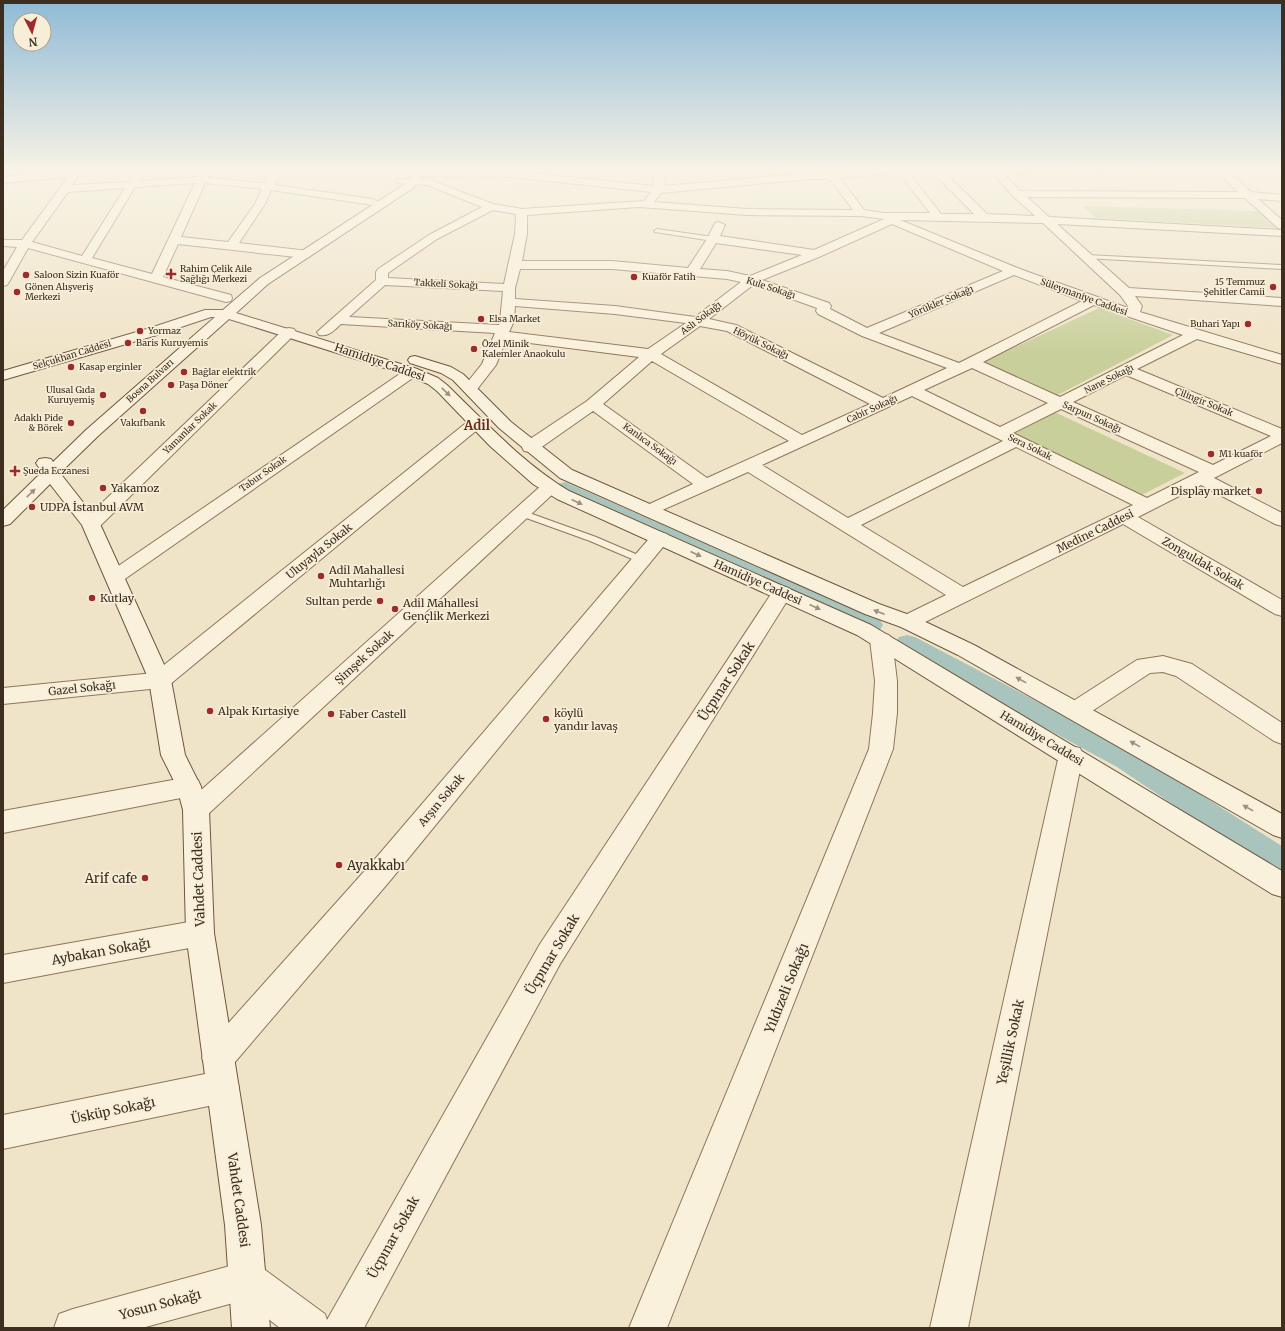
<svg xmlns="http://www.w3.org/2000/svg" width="1285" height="1331" font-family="Merriweather,serif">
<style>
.green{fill:#c9cf9b}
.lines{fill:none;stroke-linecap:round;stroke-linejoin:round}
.canal{fill:#a9c4bc;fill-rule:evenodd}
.lane-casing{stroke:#8d765c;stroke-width:2}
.street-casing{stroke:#8d765c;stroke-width:2}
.secondary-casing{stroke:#6f573f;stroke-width:2}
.lane{fill:#faf1dc;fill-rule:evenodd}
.street{fill:#faf1dc;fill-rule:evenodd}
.secondary{fill:#faf1dc;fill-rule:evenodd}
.oneway{fill:#9c907e}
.poi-dot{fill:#9e2a2b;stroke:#f7eed8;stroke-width:1.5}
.labels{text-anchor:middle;stroke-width:3.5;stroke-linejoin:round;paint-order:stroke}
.far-poi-label{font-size:9px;fill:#3d2e20;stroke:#f7eed8;text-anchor:start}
.far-street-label{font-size:9px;fill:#3d2e20;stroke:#f7eed8}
.street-label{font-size:11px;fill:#3d2e20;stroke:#f7eed8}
.poi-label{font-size:11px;fill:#3d2e20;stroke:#f7eed8;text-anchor:start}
.far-district-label{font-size:13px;font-weight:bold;fill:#6b2e1e;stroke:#f7eed8}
.near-street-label{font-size:13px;fill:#3d2e20;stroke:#f7eed8}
.near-poi-label{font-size:13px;fill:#3d2e20;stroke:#f7eed8;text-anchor:start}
</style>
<rect width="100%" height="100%" fill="#f0e4c8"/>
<!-- green -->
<path class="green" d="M1082 206 1261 211 1276 228 1096 218Z
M1099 308 1173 335 1054 397 979 364Z
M1048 409 1185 473 1134 499 1008 438Z"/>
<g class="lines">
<!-- canal -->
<path class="canal" d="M565 482 880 620 883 625 880 630 872 633 864 630 558 492 555 488 558 484Z
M907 635 915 637 1135 753 1282 846V875L1272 871 1117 767 899 649 895 643 899 637Z"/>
<defs>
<path id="lane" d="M657 229 713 237 716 239 713 241 655 232 654 231Z
M1087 255 1282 265V269L1085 258 1084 257Z
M521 510 596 537 645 558 647 560 642 563 639 562 590 541 518 515 516 513Z"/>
<path id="street" d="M74 169H84L72 185 129 182 134 173 138 172 143 175 139 181 198 177 202 169H212L208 178 264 183 271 169H281L274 185 373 199 378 202 373 205 271 190 265 204 239 243 309 251 311 254 309 257 305 258 178 244 163 277 231 295 232 298 231 301 226 302 28 248 9 282 7 285 3 286V271L17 247 3 246V240H22L68 177 3 183V177ZM195 183 152 274 92 258 135 187ZM205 183 262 189 255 204 228 242 181 237ZM125 188 82 256 32 242 68 192Z
M656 169H666L664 186 809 173C845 173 880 169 916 169L914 171 908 172 941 214H974L938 178 927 169H939L946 174 987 214 1035 216 1013 196 989 169H1186L1181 172 1004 174 1020 191 1238 192 1214 169H1225L1251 192 1282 195V201L1258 199 1282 220V229L1278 228 1245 198 1027 197 1049 217 1282 230V236L1057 224 1129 288 1282 298V306L1135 296 1142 306 1140 312 1282 355V364L1197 339 1137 369 1282 429V443L1214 478 1282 513V526L1275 524 1201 485 1138 517 1282 600V616L1275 614 1123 524 915 627 908 629 901 627 898 622 901 617 946 595 748 472 649 516 643 515 640 511 643 507 693 484 593 411 536 451 530 452 524 451 522 447 524 443 587 401 639 357 506 340 496 365 475 392 470 394 465 392 462 389 482 364 495 333 341 324C334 330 329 337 319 335L317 332 376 280V272L378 269 429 235 482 207 427 185 397 183 396 181 397 179H428L493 204 522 209 644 201 651 192 512 177 418 176 413 173 418 170 512 171 653 186ZM899 173 930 213H884L864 210 840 178ZM809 179H830L853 210 747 209 654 202 661 193ZM639 207 747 215 861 216 884 219 814 250 720 236 725 225 719 222 715 223 707 239 688 268 612 261H522L527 234V215ZM493 210 516 214 515 234 504 284 388 278V273L437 239ZM900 220 1043 223 1120 295 1128 306V308L1020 269ZM892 224 1003 271 867 328 830 309 831 306 829 303 762 280 819 257ZM716 243 795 254 802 255 750 276 727 271 700 269ZM520 269H612L727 279 741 282 695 317 615 306 515 299V288ZM1014 275 1082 301 959 363 879 333ZM385 285 503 291 500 321 499 325 349 317ZM753 285 817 308 816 311 818 314 862 336 947 368 883 398 736 325 709 319ZM1094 305 1183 335 1060 397 983 362ZM515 306 615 314 686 323 648 349 509 332 514 321ZM700 326 727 331 870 404 802 435 661 354ZM652 361 789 441 707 478 603 404ZM972 368 1048 403 1000 427 924 390ZM1126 375 1271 436 1213 465 1073 402ZM912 396 1003 441 848 518 762 465ZM1061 409 1199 472 1147 498 1013 433ZM1016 447 1133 505 963 587 861 525Z
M1254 169H1282V174L1259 172Z
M289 328 294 329 296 332 294 335 98 528 91 530 84 528 82 524 84 520 284 329Z
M412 368 417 369 419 372 417 375 122 581 115 583 108 581 105 577 108 573 407 369Z
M477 417 483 419 485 422 483 425 168 686 160 688 3 704V688L154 673 471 419Z
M549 483 555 484 558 488 555 492 205 817 196 820 187 817 183 810 187 803 196 795 3 833V811L189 777 198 780 201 787 199 792 543 484Z
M660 532 667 534 669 538 667 542 389 882 229 1069 224 1071 234 1076 239 1087 234 1098 223 1103 3 1149V1115L215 1072 207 1069 202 1058 207 1047 369 866 653 534Z
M782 586 789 588 792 593 560 964 364 1328H280L244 1300 142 1328H54L59 1314 73 1309 248 1261 261 1267 325 1314 327 1320 540 944 775 588Z
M881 633 889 635 892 640 897 681V713L893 749 667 1328H629L869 749 873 713 875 681 870 640 873 635Z
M1163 656 1192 664 1282 723V744L1274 741 1176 676 1163 672 1150 673 1083 717 1075 720 1067 717 1063 711 1067 705 1137 660Z
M1071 746 1080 748 1083 755 968 1328H930L1059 755 1062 748Z
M200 920 210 924 214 933 210 942 200 946 3 983V955Z"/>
<path id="secondary" d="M416 169H426L413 188 268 284 236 313 417 369 438 378 447 385C486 423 523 463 569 491L871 625 1282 871V897L1272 894 857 635 557 499 533 484 490 446 437 391 428 384 407 375 229 319 98 436 60 473 100 524 171 680 185 755 201 787 209 810 214 933 261 1225 270 1328H232L225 1225 186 933 183 810 177 787 161 755 149 680 82 525 50 484 10 524 3 526V510L42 472 36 463 39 459 45 458 51 459 53 462 86 430 215 317H211L157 335 3 380V371L147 329 205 310H223L260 278 405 184Z
M415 356 451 367 463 374 511 422 572 470 879 604 915 617 974 645 1282 814V838L1273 835 958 655 901 627 865 614 560 478 499 428 453 380 441 373 410 363 408 360 410 357Z"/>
</defs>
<!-- lane casing -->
<use href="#lane" class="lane-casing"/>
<!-- street casing -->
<use href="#street" class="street-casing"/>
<!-- secondary casing -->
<use href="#secondary" class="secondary-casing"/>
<!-- lane -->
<use href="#lane" class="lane"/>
<!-- street -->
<use href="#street" class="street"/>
<!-- secondary -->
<use href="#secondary" class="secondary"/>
</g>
<!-- one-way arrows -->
<defs><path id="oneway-solid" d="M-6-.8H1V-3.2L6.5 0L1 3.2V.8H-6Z"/></defs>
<g class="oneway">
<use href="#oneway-solid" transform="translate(446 392) rotate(44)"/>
<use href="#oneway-solid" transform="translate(31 493) rotate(-44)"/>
<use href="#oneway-solid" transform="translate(577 502) rotate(24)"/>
<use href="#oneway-solid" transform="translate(696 554) rotate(24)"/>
<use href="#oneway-solid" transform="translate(815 607) rotate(24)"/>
<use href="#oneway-solid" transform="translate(879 612) rotate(-159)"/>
<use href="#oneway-solid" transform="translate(1021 680) rotate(-151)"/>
<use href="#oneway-solid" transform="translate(1135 744) rotate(-151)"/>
<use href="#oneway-solid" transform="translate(1248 808) rotate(-151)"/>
</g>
<!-- sky -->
<linearGradient id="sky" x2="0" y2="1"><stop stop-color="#8fbad6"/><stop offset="0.48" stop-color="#f8f3e6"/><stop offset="1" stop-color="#f8f3e6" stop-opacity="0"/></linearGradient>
<rect width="1285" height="355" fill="url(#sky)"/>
<!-- markers -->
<g class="poi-dot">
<path d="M169 268h4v4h4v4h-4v4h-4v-4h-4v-4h4z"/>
<circle cx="26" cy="275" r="4"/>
<circle cx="634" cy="277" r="4"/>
<circle cx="1273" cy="287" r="4"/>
<circle cx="17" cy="292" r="4"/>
<circle cx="481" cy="319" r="4"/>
<circle cx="1248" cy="324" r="4"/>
<circle cx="140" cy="331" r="4"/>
<circle cx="128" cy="343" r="4"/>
<circle cx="474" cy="349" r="4"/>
<circle cx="71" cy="367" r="4"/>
<circle cx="184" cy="372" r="4"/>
<circle cx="171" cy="385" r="4"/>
<circle cx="103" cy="395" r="4"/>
<circle cx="143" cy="411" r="4"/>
<circle cx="71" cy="423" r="4"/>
<circle cx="1211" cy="454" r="4"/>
<path d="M13 465h4v4h4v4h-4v4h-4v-4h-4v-4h4z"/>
<circle cx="103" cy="488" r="4"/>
<circle cx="1259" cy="491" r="4"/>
<circle cx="32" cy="507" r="4"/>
<circle cx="321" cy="576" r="4"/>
<circle cx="92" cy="598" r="4"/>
<circle cx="380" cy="601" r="4"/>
<circle cx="395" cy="609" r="4"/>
<circle cx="210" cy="711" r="4"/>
<circle cx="331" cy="714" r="4"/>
<circle cx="546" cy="719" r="4"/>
<circle cx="339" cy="865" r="4"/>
<circle cx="145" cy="878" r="4"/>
</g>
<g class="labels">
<!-- far-poi labels -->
<g class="far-poi-label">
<text x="180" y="272">Rahim Çelik Aile<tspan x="180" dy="10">Sağlığı Merkezi</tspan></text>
<text x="34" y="278">Saloon Sizin Kuaför</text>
<text x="642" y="280">Kuaför Fatih</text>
<text x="1265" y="285" text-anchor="end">15 Temmuz<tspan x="1265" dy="10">Şehitler Camii</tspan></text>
<text x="25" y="290">Gönen Alışveriş<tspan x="25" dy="10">Merkezi</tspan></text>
<text x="489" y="322">Elsa Market</text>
<text x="1240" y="327" text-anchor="end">Buhari Yapı</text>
<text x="148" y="334">Yormaz</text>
<text x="136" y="346">Baris Kuruyemis</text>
<text x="482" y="347">Özel Minik<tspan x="482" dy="10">Kalemler Anaokulu</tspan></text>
<text x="79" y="370">Kasap erginler</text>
<text x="192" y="375">Bağlar elektrik</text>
<text x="179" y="388">Paşa Döner</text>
<text x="95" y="393" text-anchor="end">Ulusal Gıda<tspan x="95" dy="10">Kuruyemiş</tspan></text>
<text x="63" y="421" text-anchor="end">Adaklı Pide<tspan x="63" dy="10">&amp; Börek</tspan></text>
<text x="143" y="426" text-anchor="middle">Vakıfbank</text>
<text x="1219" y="457">M1 kuaför</text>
<text x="23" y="474">Şueda Eczanesi</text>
</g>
<!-- far-street labels -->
<g class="far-street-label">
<text transform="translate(446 284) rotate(3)" y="3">Takkeli Sokağı</text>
<text transform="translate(771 288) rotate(18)" y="3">Kule Sokağı</text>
<text transform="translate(1084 297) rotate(20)" y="3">Süleymaniye Caddesi</text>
<text transform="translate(941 302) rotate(-23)" y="3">Yörükler Sokağı</text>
<text transform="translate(701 318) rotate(-37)" y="3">Aslı Sokağı</text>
<text transform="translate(420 325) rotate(3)" y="3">Sarıköy Sokağı</text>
<text transform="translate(761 343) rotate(26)" y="3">Höyük Sokağı</text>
<text transform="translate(72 355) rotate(-17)" y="3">Selçukhan Caddesi</text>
<text transform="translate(1109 379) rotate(-27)" y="3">Nane Sokağı</text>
<text transform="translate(150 381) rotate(-42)" y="3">Bosna Bulvarı</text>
<text transform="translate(1204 402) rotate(22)" y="3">Çilingir Sokak</text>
<text transform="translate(872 409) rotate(-25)" y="3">Cabir Sokağı</text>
<text transform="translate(1092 417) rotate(24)" y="3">Sarpun Sokağı</text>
<text transform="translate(190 428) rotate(-44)" y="3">Yamanlar Sokak</text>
<text transform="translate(650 444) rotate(36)" y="3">Kanlıca Sokağı</text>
<text transform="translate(1030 447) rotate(26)" y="3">Sera Sokak</text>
<text transform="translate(263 474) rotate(-35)" y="3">Tabur Sokak</text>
</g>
<!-- street labels -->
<g class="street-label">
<text transform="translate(380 362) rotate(19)" y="4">Hamidiye Caddesi</text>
<text transform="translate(1095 531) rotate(-26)" y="4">Medine Caddesi</text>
<text transform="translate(319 551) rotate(-39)" y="4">Uluyayla Sokak</text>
<text transform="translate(1203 563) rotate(30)" y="4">Zonguldak Sokak</text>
<text transform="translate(758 582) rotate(24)" y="4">Hamidiye Caddesi</text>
<text transform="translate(364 657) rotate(-42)" y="4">Şimşek Sokak</text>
<text transform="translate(82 688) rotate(-6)" y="4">Gazel Sokağı</text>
<text transform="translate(1042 738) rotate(31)" y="4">Hamidiye Caddesi</text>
<text transform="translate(441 800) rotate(-50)" y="4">Arşın Sokak</text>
</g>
<!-- poi labels -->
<g class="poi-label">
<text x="111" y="492">Yakamoz</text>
<text x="1251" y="495" text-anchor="end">Display market</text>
<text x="40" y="511">UDPA İstanbul AVM</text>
<text x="329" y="574">Adil Mahallesi<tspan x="329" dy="13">Muhtarlığı</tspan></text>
<text x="100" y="602">Kutlay</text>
<text x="372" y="605" text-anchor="end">Sultan perde</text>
<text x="403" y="607">Adil Mahallesi<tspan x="403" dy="13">Gençlik Merkezi</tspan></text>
<text x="218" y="715">Alpak Kırtasiye</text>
<text x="554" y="717">köylü<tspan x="554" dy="13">yandır lavaş</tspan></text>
<text x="339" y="718">Faber Castell</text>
</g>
<!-- far-district labels -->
<g class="far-district-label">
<text x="477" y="430">Adil</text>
</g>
<!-- near-street labels -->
<g class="near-street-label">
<text transform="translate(726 681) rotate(-57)" y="5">Üçpınar Sokak</text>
<text transform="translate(198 879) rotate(-92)" y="5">Vahdet Caddesi</text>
<text transform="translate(101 951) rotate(-10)" y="5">Aybakan Sokağı</text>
<text transform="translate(552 954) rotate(-59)" y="5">Üçpınar Sokak</text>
<text transform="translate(786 988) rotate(-68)" y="5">Yıldızeli Sokağı</text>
<text transform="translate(1010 1042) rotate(-78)" y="5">Yeşillik Sokak</text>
<text transform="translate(113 1110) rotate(-12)" y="5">Üsküp Sokağı</text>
<text transform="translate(239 1200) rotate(82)" y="5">Vahdet Caddesi</text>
<text transform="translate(393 1237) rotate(-61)" y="5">Üçpınar Sokak</text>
<text transform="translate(160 1304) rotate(-15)" y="5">Yosun Sokağı</text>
</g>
<!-- near-poi labels -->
<g class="near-poi-label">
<text x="347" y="870">Ayakkabı</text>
<text x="137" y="883" text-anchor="end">Arif cafe</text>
</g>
</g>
<!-- border -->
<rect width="1285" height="1331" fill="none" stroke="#3d2e20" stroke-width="8"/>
<!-- north arrow -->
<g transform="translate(32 32) rotate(174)"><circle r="19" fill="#f7eed8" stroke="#ada18e"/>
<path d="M0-3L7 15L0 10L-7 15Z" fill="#9e2a2b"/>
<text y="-6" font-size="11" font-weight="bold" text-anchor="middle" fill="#3d2e20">N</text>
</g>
</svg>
